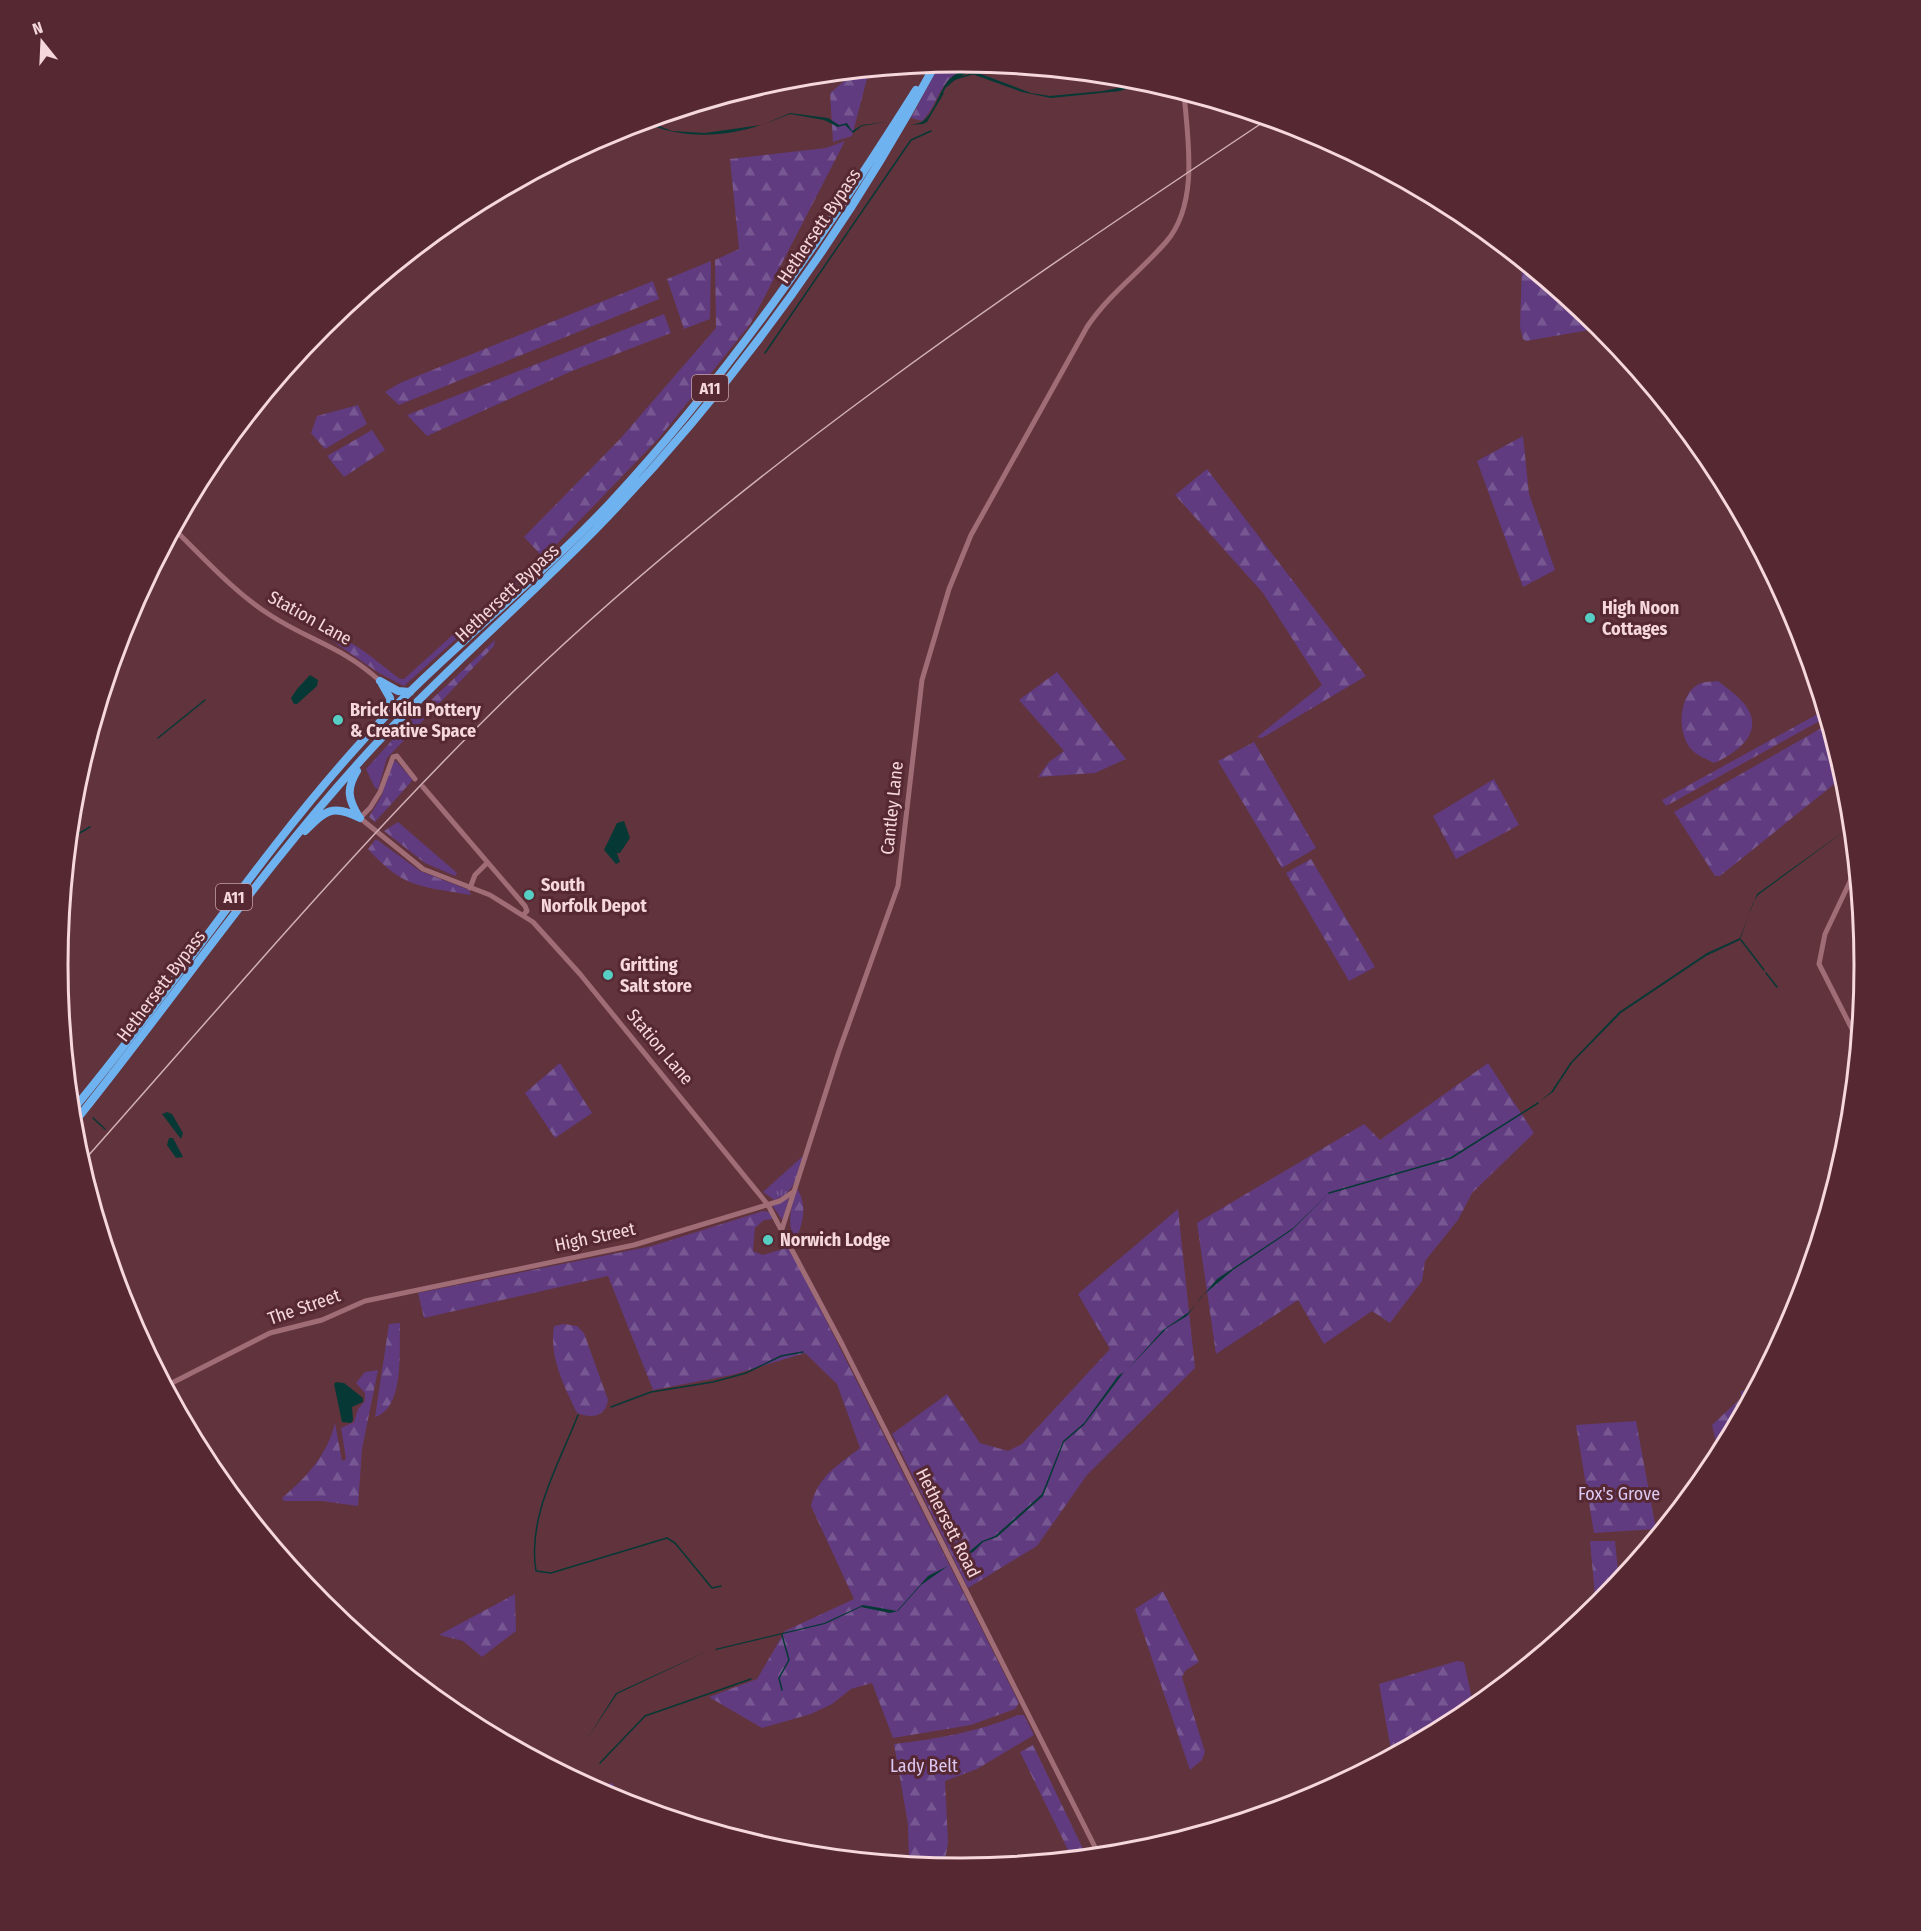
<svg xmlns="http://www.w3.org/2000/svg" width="1921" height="1931" font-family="'Fira Sans Condensed',sans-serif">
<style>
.grass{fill:url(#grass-tufts)}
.forest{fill:url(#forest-firs)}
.water{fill:#063835}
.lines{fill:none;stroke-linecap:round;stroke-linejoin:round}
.stream{stroke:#063835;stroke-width:1.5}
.minor{stroke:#a06d76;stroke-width:5}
.highway{stroke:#6eb2f0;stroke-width:8}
.rail{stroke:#d2b0b6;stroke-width:1.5}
.poi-dot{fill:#56cec3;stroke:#552832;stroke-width:2}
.labels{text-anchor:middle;stroke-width:6;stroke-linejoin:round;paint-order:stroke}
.shield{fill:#552832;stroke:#c5a2a9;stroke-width:1.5}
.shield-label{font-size:16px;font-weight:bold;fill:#f5d7dc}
.street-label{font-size:18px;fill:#f5d7dc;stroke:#552832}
.poi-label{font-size:18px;font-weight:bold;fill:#f5d7dc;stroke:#552832;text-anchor:start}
.park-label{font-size:18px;fill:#ddc8f2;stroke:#552832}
.rim{fill:none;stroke:#f5d7dc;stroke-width:3}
</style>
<defs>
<pattern id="grass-tufts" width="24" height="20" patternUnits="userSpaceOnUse" patternTransform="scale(1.5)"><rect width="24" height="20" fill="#603b7f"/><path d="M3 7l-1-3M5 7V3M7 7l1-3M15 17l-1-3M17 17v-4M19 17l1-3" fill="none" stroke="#775791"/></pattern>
<pattern id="forest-firs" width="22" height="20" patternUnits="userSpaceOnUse" patternTransform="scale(1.5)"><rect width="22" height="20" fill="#603b7f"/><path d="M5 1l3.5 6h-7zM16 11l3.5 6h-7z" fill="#775791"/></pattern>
</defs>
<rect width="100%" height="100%" fill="#61333c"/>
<!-- grass -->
<path class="grass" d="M803 1156C798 1174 795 1194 774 1200L763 1192Z
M789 1197 783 1221 772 1205Z"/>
<!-- forest -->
<path class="forest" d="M961 62 974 63 970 70C940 72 940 104 922 121L911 118 940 64Z
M869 71 852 136 833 142 830 93 849 77 848 73Z
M845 141 751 323 660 437 528 574 404 686 379 673 325 636 328 632C355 641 377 662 400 679H404L541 555 524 537 620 439 716 328 715 260 739 249 730 159 826 148Z
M711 261 710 319 684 329 667 279Z
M1522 263 1600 327 1601 328 1526 341 1523 339 1520 327Z
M653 281 659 299 399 405 385 392 400 383Z
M664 314 671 333 572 371 427 436 407 415Z
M358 405 367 424 325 449 311 433 317 416Z
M372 430 385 450 344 477 327 456Z
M1523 436 1529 494 1555 570 1523 587 1477 461Z
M1207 469 1366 676 1262 738 1257 737 1322 685 1263 593 1175 495Z
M495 640 494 646 387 758 378 789 375 788 366 769 413 717Z
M1057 672 1126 759 1095 773 1038 777 1049 762 1064 751 1019 700Z
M1718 681C1729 690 1742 698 1749 711 1762 736 1733 755 1714 763 1707 759 1698 756 1693 751 1676 736 1678 694 1699 684 1704 681 1713 682 1718 681Z
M1823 711 1825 718 1666 806 1662 800Z
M1827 725 1843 777 1720 876H1715L1674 812Z
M1254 742 1316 848 1282 868 1218 761Z
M396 761 412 779 411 782 375 822 369 817 382 795 392 762Z
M1494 779 1519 825 1456 859 1433 816Z
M398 822 457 873 455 876 425 863 384 831Z
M376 839 420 871 469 890 471 895C421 886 404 889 368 849Z
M1311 859 1375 967 1349 981 1286 873Z
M560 1063 592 1113 555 1138 525 1093Z
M1488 1063 1534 1133 1472 1193 1458 1220 1425 1261 1422 1281 1390 1323 1372 1311 1324 1344 1298 1300 1216 1354 1197 1223 1364 1124 1380 1140Z
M797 1189C808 1205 803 1224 795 1241 786 1222 791 1208 797 1189Z
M1178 1209 1195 1368 1087 1475 1037 1546 968 1588 892 1434 947 1394 980 1443 1008 1451 1022 1444 1110 1349 1078 1294Z
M763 1211 769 1212 773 1219 764 1220 755 1228 753 1251 763 1255 783 1249 781 1240 785 1239 1019 1703 1015 1709 971 1725 893 1738 872 1683 851 1689 832 1704 811 1714 762 1728 709 1697 757 1679 785 1631 854 1599 811 1506C817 1477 838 1465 860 1448L837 1384 805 1353 732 1375 653 1390 608 1276 424 1318 418 1293 652 1246Z
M1802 1290 1795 1312 1719 1454 1712 1425 1741 1398V1391L1752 1390 1793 1299Z
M400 1323C399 1348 405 1408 375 1417L389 1324Z
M564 1324 577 1326 584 1333 608 1400C606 1417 591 1419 577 1413 564 1386 549 1357 554 1326Z
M378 1370 362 1449 358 1506 322 1501H284L282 1498C306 1478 328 1454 335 1423L342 1461 346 1459 341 1428 354 1422 358 1409 365 1401V1393L356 1383 365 1372Z
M1636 1421 1656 1529 1594 1533 1576 1425Z
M1590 1541H1615L1619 1580 1596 1607Z
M1163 1591 1199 1662 1186 1670 1182 1677 1205 1752 1202 1760 1190 1770 1135 1609Z
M515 1594 516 1631 482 1657 463 1641 439 1635Z
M1457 1661 1464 1662 1474 1708 1462 1717 1392 1755 1379 1684Z
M1018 1715H1024L1034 1735 977 1769 945 1781 948 1842 944 1867 909 1864 908 1824 894 1744C937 1739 978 1732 1018 1715Z
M1033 1745 1087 1857 1072 1858 1020 1752Z
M612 1783 629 1805 610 1798 603 1790 605 1785Z"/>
<!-- water -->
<path class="water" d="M970 71 948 84 924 124 910 125C914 124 919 124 923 121 942 106 939 71 970 71Z
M973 71 1031 93 1050 96 1103 91 1147 82 1120 91 1051 98 1022 92 972 74Z
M790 113 828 118 839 125 847 123 852 131 862 125 886 122 862 126 853 133 845 125 838 127 824 120 790 114 762 125Z
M646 121 672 131 705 133 761 125C722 138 681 139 644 122Z
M310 675 318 680 317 686 297 704H294L291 698 297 689Z
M624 821 630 838 620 853H617L620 862 616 864 604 850 617 823Z
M1850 827 1758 895 1753 903 1740 940 1706 956 1621 1013 1572 1063 1553 1092 1540 1101 1551 1092 1570 1063 1619 1012 1707 953 1740 938 1757 894Z
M167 1112 172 1114 183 1133 181 1139 162 1114Z
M169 1138H173L183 1157 176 1158 167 1145Z
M1330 1192 1292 1230 1233 1270 1201 1297 1187 1316 1167 1328 1127 1370 1163 1330 1189 1312 1217 1279 1293 1228Z
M1124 1372 1084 1425 1064 1442 1043 1496 997 1537 983 1542 973 1552 958 1561 982 1541 995 1536 1042 1494 1063 1441 1084 1423 1118 1376Z
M336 1382 344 1383 363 1398V1402L352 1407 353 1420 351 1423 342 1422 334 1384Z
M948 1566 921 1585 898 1611 890 1613 861 1607 825 1624 716 1650 715 1649 824 1623 863 1605 897 1611 928 1576Z
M712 1649 617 1694 587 1739 616 1693Z"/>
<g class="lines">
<!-- stream -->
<path class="stream" d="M947 86 955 79 972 74
M1128 88H1136L1146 82
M926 122 943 93
M765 353 911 140 931 131
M158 738 205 700
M69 839 90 827
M1741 940 1764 970
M1766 973 1777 987
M93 1118 105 1129
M1329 1193 1451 1158 1538 1103
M611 1407 651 1392 713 1382 746 1373 781 1356 803 1352
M578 1415C559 1464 527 1517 536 1571L551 1573 667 1538 675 1543 712 1588 721 1586
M782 1690 779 1678 789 1660 782 1635
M600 1763 645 1716 751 1679
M570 1769 583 1783"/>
<!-- minor -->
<path class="minor" d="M174 529C204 558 235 593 270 615 310 641 343 647 380 681
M415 779 397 756 393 757 380 792 370 808 360 818 423 869 490 895 533 922 580 974 768 1205 842 1344 1099 1855
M423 787 525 906 527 911 524 914
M1855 871 1825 934 1819 964 1857 1039
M470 888 475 875 487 863
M782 1229 839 1051 898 886 922 680 949 589 971 535 1087 327C1109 294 1140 272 1166 242 1199 204 1188 140 1184 94
M166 1386 270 1333 322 1320 365 1301 634 1245 780 1201 793 1192"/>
<!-- highway -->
<path class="highway" d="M380 681 398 691 410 692
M382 684 390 698 391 710
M357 771C346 789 348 799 359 817
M305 831C326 810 332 804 360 818
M71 1112C170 994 252 864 355 749 434 660 529 589 610 503 728 376 824 236 916 90
M73 1124C174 999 264 865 373 747 444 671 522 604 595 530 729 392 844 234 935 65"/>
<!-- rail -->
<path class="rail" d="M81 1164C224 1003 363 837 518 687 745 469 1007 293 1268 119"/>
</g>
<!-- markers -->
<g class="poi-dot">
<circle cx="1590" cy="618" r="6"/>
<circle cx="338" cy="720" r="6"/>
<circle cx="529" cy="895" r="6"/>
<circle cx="608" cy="975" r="6"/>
<circle cx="768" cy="1240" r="6"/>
</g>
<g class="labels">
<!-- shield labels -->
<g class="shield">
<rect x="692" y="375" width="36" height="26" rx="4.5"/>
<rect x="216" y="884" width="36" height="26" rx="4.5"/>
</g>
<g class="shield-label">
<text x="710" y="394">A11</text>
<text x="234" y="903">A11</text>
</g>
<!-- street labels -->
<g class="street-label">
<text transform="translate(819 226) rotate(-56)" y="6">Hethersett Bypass</text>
<text transform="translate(507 593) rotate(-43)" y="6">Hethersett Bypass</text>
<text transform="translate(310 618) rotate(29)" y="6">Station Lane</text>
<text transform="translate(892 808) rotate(-84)" y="6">Cantley Lane</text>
<text transform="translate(161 986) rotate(-53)" y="6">Hethersett Bypass</text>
<text transform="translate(660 1047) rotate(50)" y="6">Station Lane</text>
<text transform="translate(595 1237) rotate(-12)" y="6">High Street</text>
<text transform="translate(304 1307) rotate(-19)" y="6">The Street</text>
<text transform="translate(948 1523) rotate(63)" y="6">Hethersett Road</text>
</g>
<!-- poi labels -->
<g class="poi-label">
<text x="1602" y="614">High Noon<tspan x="1602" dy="21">Cottages</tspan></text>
<text x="350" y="716">Brick Kiln Pottery<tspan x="350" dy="21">&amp; Creative Space</tspan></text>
<text x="541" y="891">South<tspan x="541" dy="21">Norfolk Depot</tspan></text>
<text x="620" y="971">Gritting<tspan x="620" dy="21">Salt store</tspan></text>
<text x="780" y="1246">Norwich Lodge</text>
</g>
<!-- park labels -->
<g class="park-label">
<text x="1619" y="1500">Fox's Grove</text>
<text x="924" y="1772">Lady Belt</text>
</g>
</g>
<!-- crop -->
<path d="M0 0H1921V1931H0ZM68 965a893 893 0 1 1 1786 0a893 893 0 1 1-1786 0Z" fill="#552832" fill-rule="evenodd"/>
<path class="rim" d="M68 965a893 893 0 1 1 1786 0a893 893 0 1 1-1786 0Z"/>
<!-- north arrow -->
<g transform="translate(42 42) rotate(342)" stroke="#552832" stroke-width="4.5" paint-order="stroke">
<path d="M0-4.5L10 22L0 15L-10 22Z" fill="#f5d7dc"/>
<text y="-9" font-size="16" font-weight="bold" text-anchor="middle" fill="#f5d7dc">N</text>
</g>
</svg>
